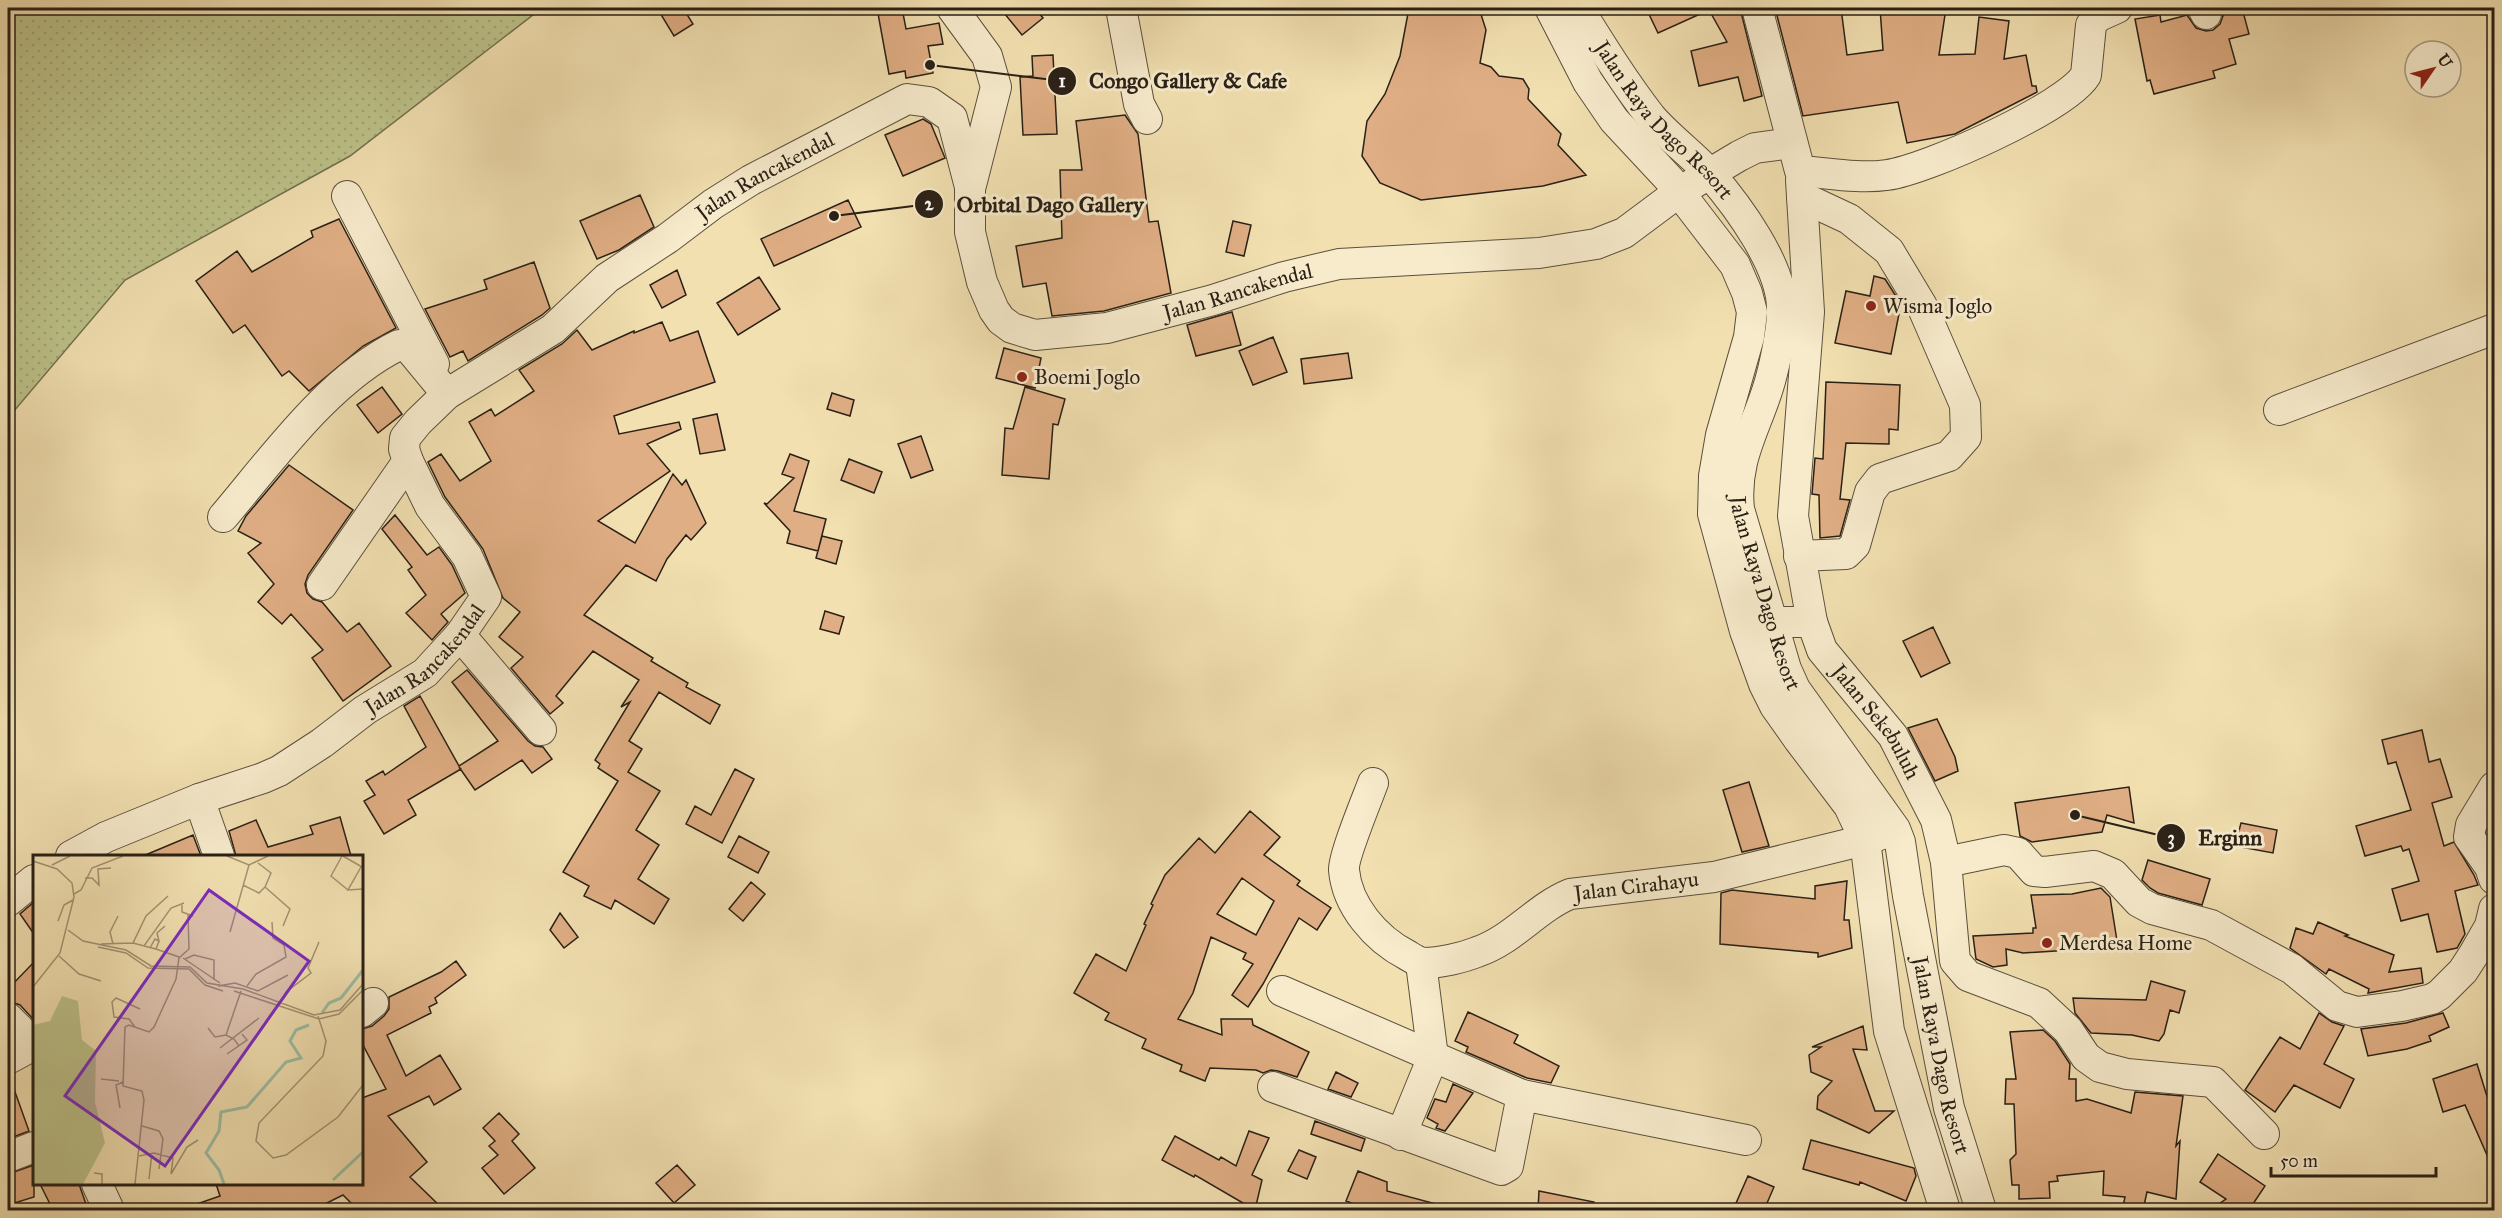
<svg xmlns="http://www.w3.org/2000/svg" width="2502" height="1218" font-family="'IM FELL Great Primer',serif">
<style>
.grass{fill:url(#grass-dots);stroke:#737150;stroke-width:1.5}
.building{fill:#e0ae84;stroke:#292016;stroke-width:1.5;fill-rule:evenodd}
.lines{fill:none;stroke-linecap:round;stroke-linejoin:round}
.minor-casing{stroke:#5b503d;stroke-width:32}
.minor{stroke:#f7ebcc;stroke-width:30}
.poi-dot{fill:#8f2418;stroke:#f7ebcc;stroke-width:2}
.labels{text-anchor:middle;stroke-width:6;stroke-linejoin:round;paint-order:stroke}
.street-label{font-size:21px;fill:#292016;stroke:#f7ebcc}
.poi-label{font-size:21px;fill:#292016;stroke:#f7ebcc;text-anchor:start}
.inset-river{fill:none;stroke:#9cbea6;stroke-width:3}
.inset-road{fill:none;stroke:#a29373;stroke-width:1.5}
.view{fill:#7b2cbf;fill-opacity:0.15;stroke:#7b2cbf;stroke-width:3}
.inset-edge{fill:none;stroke:#292016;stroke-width:3}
.leader{fill:none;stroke:#292016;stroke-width:2}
.callout-dot{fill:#292016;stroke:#f7ebcc;stroke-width:2}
.mark-label{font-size:18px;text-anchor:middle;font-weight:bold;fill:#fff}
.callout-label{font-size:22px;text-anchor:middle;font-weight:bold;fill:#292016;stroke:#f7ebcc;stroke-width:6;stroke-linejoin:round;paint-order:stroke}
</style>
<defs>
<pattern id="grass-dots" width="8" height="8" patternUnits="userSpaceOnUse" patternTransform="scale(1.5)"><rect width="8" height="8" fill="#bdc28a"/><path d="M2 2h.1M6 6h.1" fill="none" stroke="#a2a676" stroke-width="1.8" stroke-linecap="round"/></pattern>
</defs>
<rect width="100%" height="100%" fill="#f2e0b1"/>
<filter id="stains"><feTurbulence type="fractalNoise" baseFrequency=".00333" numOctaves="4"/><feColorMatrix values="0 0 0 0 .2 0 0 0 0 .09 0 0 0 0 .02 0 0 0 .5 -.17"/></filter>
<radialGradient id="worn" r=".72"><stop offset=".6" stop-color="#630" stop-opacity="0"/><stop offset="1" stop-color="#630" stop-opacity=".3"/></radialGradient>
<!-- grass -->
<path class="grass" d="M8 8H542L350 156 125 280 8 418Z"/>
<!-- building -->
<path class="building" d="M657 8H683L693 24 674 36Z
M877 8H902L906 29 939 23 943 44 928 46 933 73 906 78 905 71 889 74Z
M1000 8H1035L1043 18 1022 35Z
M1409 8H1479L1486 30 1480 63 1491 67 1499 76 1523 79 1529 89 1528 99 1561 134 1558 145 1586 175 1543 186 1421 200 1380 183 1362 156 1367 121 1385 94 1400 56Z
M1646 8H1740L1762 96 1744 101 1738 77 1699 86 1691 51 1727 42 1709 10 1658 33Z
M1775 8H1841L1847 55 1883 50 1880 8H1946L1939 55 1975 54 1979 17 2009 21 2004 59 2026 55 2032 86H2036L2037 92 1955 134 1907 143 1898 102 1803 116Z
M2222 8H2242L2249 34 2229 39 2236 64 2213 71 2215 78 2154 94 2150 80 2147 81 2135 19 2160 15 2161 22 2187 15 2196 28 2206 31 2213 30 2220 24 2223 16Z
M1053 55 1057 134 1023 135 1020 77 1033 76 1032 56Z
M1125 115 1138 134 1149 222 1158 221 1171 293 1104 311 1052 316 1046 283 1023 287 1016 246 1062 238 1060 170H1082L1076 121Z
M923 119 931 124 945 158 903 176 885 135Z
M640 195 654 227 619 250 597 259 580 221Z
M848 200 861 227 774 266 761 239Z
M339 219 396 328 363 346 309 391 289 371 282 376 245 325 233 333 196 281 237 251 252 272 313 237 311 231Z
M1233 221 1251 225 1244 256 1226 252Z
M534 262 550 308 542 315 468 361 463 351 450 357 425 309 487 289 484 280Z
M677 270 686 295 662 308 650 285Z
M1874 276 1885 279 1901 304 1891 354 1835 343 1846 291 1870 296Z
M759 277 780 309 738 335 717 303Z
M1232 312 1241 345 1196 356 1187 325Z
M662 322 670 341 698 331 715 382 614 416 619 434 679 422 681 429 647 444 670 471 598 521 635 543 673 474 682 485 686 480 706 523 691 540 686 535 667 559 656 581 626 565 584 615 653 658 651 661 688 683 686 687 720 705 710 724 659 692 629 741 642 749 628 772 660 791 636 830 659 845 638 879 669 899 654 924 615 900 611 909 584 896 589 886 563 872 618 781 598 768 600 764 595 760 630 702 621 707 639 680 593 651 556 696 563 703 550 714 511 668 523 657 499 637 520 612 503 598 483 549 445 497 428 462 441 454 460 481 491 461 469 422 491 409 495 416 534 391 519 370 562 344 577 330 592 350 634 331V333Z
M1273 337 1287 372 1253 385 1239 351Z
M1004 348 1041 358 1035 388 996 378Z
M1348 353 1352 378 1304 384 1301 359Z
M1826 382 1900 385 1898 430 1889 429V444L1846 443 1840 499 1850 500 1840 536 1820 538 1819 495 1812 494 1815 458 1823 459Z
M382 387 402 414 378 433 357 405Z
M1025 387 1065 399 1058 425 1053 424 1049 479 1002 475 1005 428 1013 429Z
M832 393 854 400 850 416 827 409Z
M717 414 725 450 700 454 693 419Z
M921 436 933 470 911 478 898 444Z
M790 454 809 461 794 511 826 519 818 551 787 543 790 531 764 503 767 504 794 478 782 474Z
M849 459 882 472 874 493 841 480Z
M289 465 353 510 308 575 305 584 307 593 313 599 322 602 347 632 359 623 391 666 343 701 312 658 323 650 291 614 282 624 258 602 274 584 248 553 261 543 238 531 246 516Z
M395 515 427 555 439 547 452 565 465 593 441 614 448 622 432 640 406 613 426 595 408 570 412 567 382 529Z
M822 536 842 541 836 564 816 558Z
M825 611 844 617 839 634 820 629Z
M1933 627 1950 663 1921 677 1903 641Z
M467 670 528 741 535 746 543 747 552 759 532 773 522 760 475 790 459 767 461 769 408 800 416 815 384 834 364 801 375 795 366 781 383 771 385 775 426 747 404 706 420 696 459 766 498 741 452 682Z
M1937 719 1955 757 1958 771 1935 781 1908 728Z
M2422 730 2429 762 2440 759 2452 797 2432 803 2444 846 2454 842 2474 875 2478 885 2455 891 2465 934 2457 948 2437 952 2428 914 2401 921 2392 889 2419 881 2409 849 2403 851 2401 846 2365 856 2356 826 2411 810 2396 762 2388 764 2382 740Z
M735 769 754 779 722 843 686 824 695 806 711 815Z
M1749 782 1769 846 1742 852 1723 790Z
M2129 787 2134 823 2107 815 2102 832 2032 842 2020 836 2015 803Z
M1250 811 1280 837 1264 855 1300 881 1297 885 1331 908 1317 930 1299 918 1263 984 1248 1007 1232 995 1253 964 1243 959 1246 953 1211 937 1193 993 1178 1019 1222 1035 1221 1019H1252L1253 1025 1309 1052 1297 1077 1278 1071 1271 1070 1263 1073 1256 1070 1210 1068 1205 1081 1180 1071 1182 1065 1142 1048 1146 1039 1105 1020 1109 1013 1074 993 1096 954 1126 971 1146 925 1144 924 1153 905 1151 904 1165 875 1199 838 1215 853ZM1242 878 1274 901 1256 935 1217 914Z
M340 817 351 856H236L229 831 256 820 268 847 313 834 310 826Z
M2241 823 2277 830 2273 853 2235 846Z
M193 835 201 856H143Z
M739 836 769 852 758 873 728 857Z
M2148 860 2210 879 2202 905 2158 893 2150 888 2142 880Z
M1847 881 1844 920H1849L1852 948 1818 957V953L1720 944 1721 893 1732 890 1815 899V886Z
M751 882 765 894 743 921 729 909Z
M2101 888 2110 897 2118 947 2023 953 2006 949 2007 965 1993 967 1976 959 1973 936 2033 933V928H2036L2031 895 2072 894Z
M34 902V934L20 914Z
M560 913 578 937 564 948 550 930Z
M2318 922 2348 935 2345 936 2394 955 2389 972 2421 968 2423 983 2368 993 2369 989 2329 969 2326 974 2290 948 2296 928 2313 934Z
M456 961 466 975 435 998 437 1003 429 1007 431 1013 387 1035 406 1076 440 1055 461 1089 434 1105 429 1096 388 1116 427 1162 410 1177 444 1210H358L343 1195 313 1210H188V1207L220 1196 216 1184H362V1098L386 1089 362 1043V1029L372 1026 384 1016 389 1009V997L441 972Z
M34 962V1020L20 1005 8 1001V989Z
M2151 981 2185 991 2179 1013 2170 1010 2164 1034 2159 1041 2132 1035 2091 1033 2075 1013 2073 998 2146 1000Z
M1468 1012 1518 1035 1514 1043 1559 1066 1551 1083 1527 1078 1466 1052 1468 1047 1455 1041Z
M2319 1013 2332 1022 2344 1026 2324 1064 2354 1079 2340 1108 2294 1085 2275 1112 2245 1090 2280 1037 2300 1049Z
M2443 1013 2449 1027 2429 1036 2431 1041 2407 1049 2368 1056 2361 1029 2406 1023Z
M1863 1026 1867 1050 1853 1049 1875 1111H1894L1869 1133 1817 1109 1818 1096 1832 1081 1811 1072 1809 1055 1821 1047H1812Z
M2043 1030 2055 1041 2070 1064 2069 1079H2076V1101L2087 1099 2131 1113 2135 1092 2183 1096 2176 1146 2180 1141 2176 1199 2147 1192 2143 1210 2123 1206 2125 1197 2103 1195 2104 1171 2057 1176 2058 1181 2049 1182 2050 1198 2019 1199V1185H2012L2010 1160 2016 1154 2014 1104H2005L2006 1079H2016L2010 1032Z
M2477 1064 2494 1119V1171L2465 1105 2443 1112 2433 1079Z
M1336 1072 1358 1083 1351 1097 1328 1089Z
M8 1078H10L29 1131 8 1139Z
M1453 1084 1473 1093 1445 1131 1436 1128 1438 1124 1427 1118 1435 1099 1446 1102Z
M499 1113 519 1134 512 1141 535 1168 504 1194 482 1168 498 1155 489 1146 495 1141 483 1128Z
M1315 1121 1365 1139 1361 1151 1311 1134Z
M1249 1131 1269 1138 1252 1175 1262 1180 1255 1210 1195 1175 1194 1177 1162 1160 1175 1136 1219 1160 1221 1157 1236 1166Z
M1811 1140 1914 1168 1916 1176 1906 1201 1860 1182 1859 1185 1803 1169Z
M1299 1150 1316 1157 1307 1179 1288 1171Z
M2218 1154 2265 1186 2249 1210H2210L2226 1199 2200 1182Z
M34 1165V1197L8 1205V1174Z
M677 1165 695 1185 674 1203 656 1183Z
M1358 1171 1387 1182V1191L1440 1205 1439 1210H1353L1354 1204 1346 1201Z
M1748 1176 1774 1187 1764 1210H1733Z
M40 1184H79L88 1210H53Z
M1539 1191 1594 1202 1593 1210H1538Z"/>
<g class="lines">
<defs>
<g id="minor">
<path d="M952 8 987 56 996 87 971 185"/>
<path d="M1121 8 1139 104 1147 119"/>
<path d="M1550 8 1588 82 1614 120 1669 179 1735 265 1747 293 1752 312 1749 337 1721 435 1714 476 1713 514 1745 631 1764 684 1775 706 1799 740 1849 806 1865 840 1889 1031 1945 1210"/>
<path id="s1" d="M1578 8C1601 45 1624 82 1651 117 1669 138 1692 154 1710 174 1737 205 1784 268 1782 312 1782 331 1774 369 1768 388 1754 432 1734 461 1739 509L1786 669 1795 689 1895 829 1900 842 1908 896 1949 1108 1981 1210"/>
<path d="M1757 8 1800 171C1828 173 1859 179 1887 175 1926 170 2067 107 2086 75L2091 25 2097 17 2117 8"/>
<path d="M2203 8 2206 14"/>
<path d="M1801 180 1809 312 1793 516 1812 622"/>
<path d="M347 196 434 364"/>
<path d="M2279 410 2494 329"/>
<path d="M223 517C273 458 329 379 399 345L409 348 447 394"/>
<path d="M1799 556 1846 554 1855 545 1870 492 1880 479 1949 456 1966 437 1965 405 1922 306 1889 251 1849 219 1802 197"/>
<path d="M322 585 408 461"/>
<path id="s2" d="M1774 622H1812L1822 650 1893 736 1936 820 1946 862 1955 961 1968 976 2039 1003 2068 1030 2086 1057 2100 1067 2127 1074 2213 1082 2264 1134"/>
<path d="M460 635 541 730"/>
<path id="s3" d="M1373 783C1367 799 1343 857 1344 870 1347 906 1376 939 1407 955 1412 958 1418 962 1423 963 1440 963 1462 958 1477 952 1513 940 1536 908 1570 894L1714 877 1865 840 1882 834"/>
<path d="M2494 787 2471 825 2469 837 2490 867 2494 879"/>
<path d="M199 799 219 856"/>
<path id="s4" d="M71 856 106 837 199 799 263 778 279 771 322 743 365 710 425 673 460 635 486 597 467 556 430 506 408 461 404 449 405 438 418 422 447 394 553 329 607 278 668 238 713 204 751 180 907 99 929 102 952 118 970 187V232L982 282 994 310 1001 320 1012 328 1035 335 1107 328 1213 300 1284 277 1339 264 1539 253 1596 244 1624 233 1679 192 1739 156 1755 148 1792 143"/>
<path d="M1946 862 2004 850 2018 853 2034 871 2045 872 2094 866 2113 874 2139 902 2152 909 2211 925 2292 969 2337 1006 2357 1012 2402 1006 2432 999 2439 995 2463 971 2474 954 2490 926 2494 909"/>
<path d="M8 901 34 880"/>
<path d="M1282 991 1522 1095 1746 1140"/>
<path d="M362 1012 373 1003"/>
<path d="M8 1018 34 1044"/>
<path d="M8 1059 34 1045"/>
<path d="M1273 1087 1501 1170 1508 1166 1522 1095"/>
<path d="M1401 1135 1433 1057 1421 963"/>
<path d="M8 1157 34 1147"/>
<path d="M97 1184 109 1210"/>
</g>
</defs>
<!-- minor casing -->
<use href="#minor" class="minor-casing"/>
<!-- minor -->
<use href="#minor" class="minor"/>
</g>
<!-- markers -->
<g class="poi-dot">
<circle cx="1871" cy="306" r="6"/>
<circle cx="1022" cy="377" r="6"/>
<circle cx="2047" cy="943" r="6"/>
</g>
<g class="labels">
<!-- street labels -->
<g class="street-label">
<text dy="7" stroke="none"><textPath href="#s1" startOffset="142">Jalan Raya Dago Resort</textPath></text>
<text dy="7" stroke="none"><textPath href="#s4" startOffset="1128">Jalan Rancakendal</textPath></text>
<text dy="7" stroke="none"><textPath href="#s4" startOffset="1796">Jalan Rancakendal</textPath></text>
<text dy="7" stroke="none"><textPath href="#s1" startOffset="663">Jalan Raya Dago Resort</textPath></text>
<text dy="7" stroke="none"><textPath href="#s4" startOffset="410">Jalan Rancakendal</textPath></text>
<text dy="7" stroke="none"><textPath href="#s2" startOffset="158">Jalan Sekebuluh</textPath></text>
<text dy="7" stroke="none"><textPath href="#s3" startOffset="452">Jalan Cirahayu</textPath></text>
<text dy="7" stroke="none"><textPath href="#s1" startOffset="1167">Jalan Raya Dago Resort</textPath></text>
</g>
<!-- poi labels -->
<g class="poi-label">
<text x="1883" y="313">Wisma Joglo</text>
<text x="1034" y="384">Boemi Joglo</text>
<text x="2059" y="950">Merdesa Home</text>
</g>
</g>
<!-- overview -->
<g transform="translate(33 855)">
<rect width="330" height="330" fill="#f2e0b1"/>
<path d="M29 141 45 146 49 185 63 196 62 247 72 288 50 329H0V170L17 166Z" fill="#bdc28a"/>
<path class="inset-river" d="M289 158 296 148 308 143 330 115M300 325 330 297M191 329 186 315 173 298 186 276 188 257 214 252 253 207 268 203 257 186 263 175 276 170"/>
<path class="inset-road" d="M194 1 216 10 235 1M309 1 298 21 315 35M310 1 329 12M0 6 24 14 39 28 41 42 27 98 0 132M225 8 238 18 232 32M19 10 37 1M328 12 315 35 330 34M52 23H59L66 30 65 14 78 13M210 30 226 38 232 32 257 54 250 71M41 39 48 35 59 13 90 1M149 50V57L160 61M25 66 31 50 40 45M35 75 50 86 93 95 118 111 157 112 174 128 210 134 281 160 307 155 330 129M197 77 216 10M100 88 111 91 138 53 151 48M68 89 100 88 113 61 135 41M80 89 77 77 85 61M111 91 123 94 126 86M65 92 93 98 115 113 156 114 172 130 190 136M117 93 122 84 126 86 124 78 132 71M123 94 146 102M26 101 46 119 68 126M150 103 187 128M152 104 161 100 181 105V125M185 131 202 128 225 136 255 120M214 131 223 119 253 102 251 90 240 83 239 67M201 136 286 164 306 159 330 135M247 149 253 137 278 118 275 113 286 87M285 161 293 186 290 201 226 268 223 286 240 303 253 300 305 262 330 230M102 172 96 164 81 162 79 147 83 143 107 154M175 173 182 182 193 180 201 184 206 191M193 180 208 136M187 193 226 163M194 199 214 185 209 179M68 224 86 226M87 253 83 230 90 227M109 271 126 276 130 284 126 314M106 301 121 298 140 303 138 319M61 318 69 319V329M138 319 154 292 165 285M116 324 119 298M102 329 111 245 109 236 90 231 92 172 96 170 116 177 121 172 143 124 146 103 156 94 155 59"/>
<path class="view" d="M176 35 276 106 132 311 32 241Z"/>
<rect width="330" height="330" class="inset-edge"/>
</g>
<!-- callouts -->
<path class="leader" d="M930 65L1062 81M834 216L929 204M2075 815L2171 838"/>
<g class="callout-dot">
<circle cx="930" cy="65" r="6"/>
<circle cx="834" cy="216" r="6"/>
<circle cx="2075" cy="815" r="6"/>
<circle cx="1062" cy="81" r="15"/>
<circle cx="929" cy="204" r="15"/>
<circle cx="2171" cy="838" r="15"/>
</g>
<g class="mark-label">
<text x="1062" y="87">1</text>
<text x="929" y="210">2</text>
<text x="2171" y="844">3</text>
</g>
<g class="callout-label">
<text x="1188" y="88">Congo Gallery &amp; Cafe</text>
<text x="1050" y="212">Orbital Dago Gallery</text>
<text x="2230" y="845">Erginn</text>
</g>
<!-- margin -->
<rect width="2502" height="1218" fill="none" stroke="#f2e0b1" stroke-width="30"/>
<rect x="9" y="9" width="2484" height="1200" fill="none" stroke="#292016" stroke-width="3"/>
<rect x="15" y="15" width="2472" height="1188" fill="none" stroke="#292016" stroke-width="1.5"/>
<!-- north arrow -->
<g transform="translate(2433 69) rotate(55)"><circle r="28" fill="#f7ebcc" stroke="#a59a83" stroke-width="1.5"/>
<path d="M0-4.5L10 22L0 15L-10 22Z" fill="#8f2418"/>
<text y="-9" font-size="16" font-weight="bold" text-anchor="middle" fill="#292016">U</text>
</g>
<!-- scale -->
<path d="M2271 1167v9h165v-9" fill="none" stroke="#292016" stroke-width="3"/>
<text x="2280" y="1167" font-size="18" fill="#292016" stroke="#f7ebcc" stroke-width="4.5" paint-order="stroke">50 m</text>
<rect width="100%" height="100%" filter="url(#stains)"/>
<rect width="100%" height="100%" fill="url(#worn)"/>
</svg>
